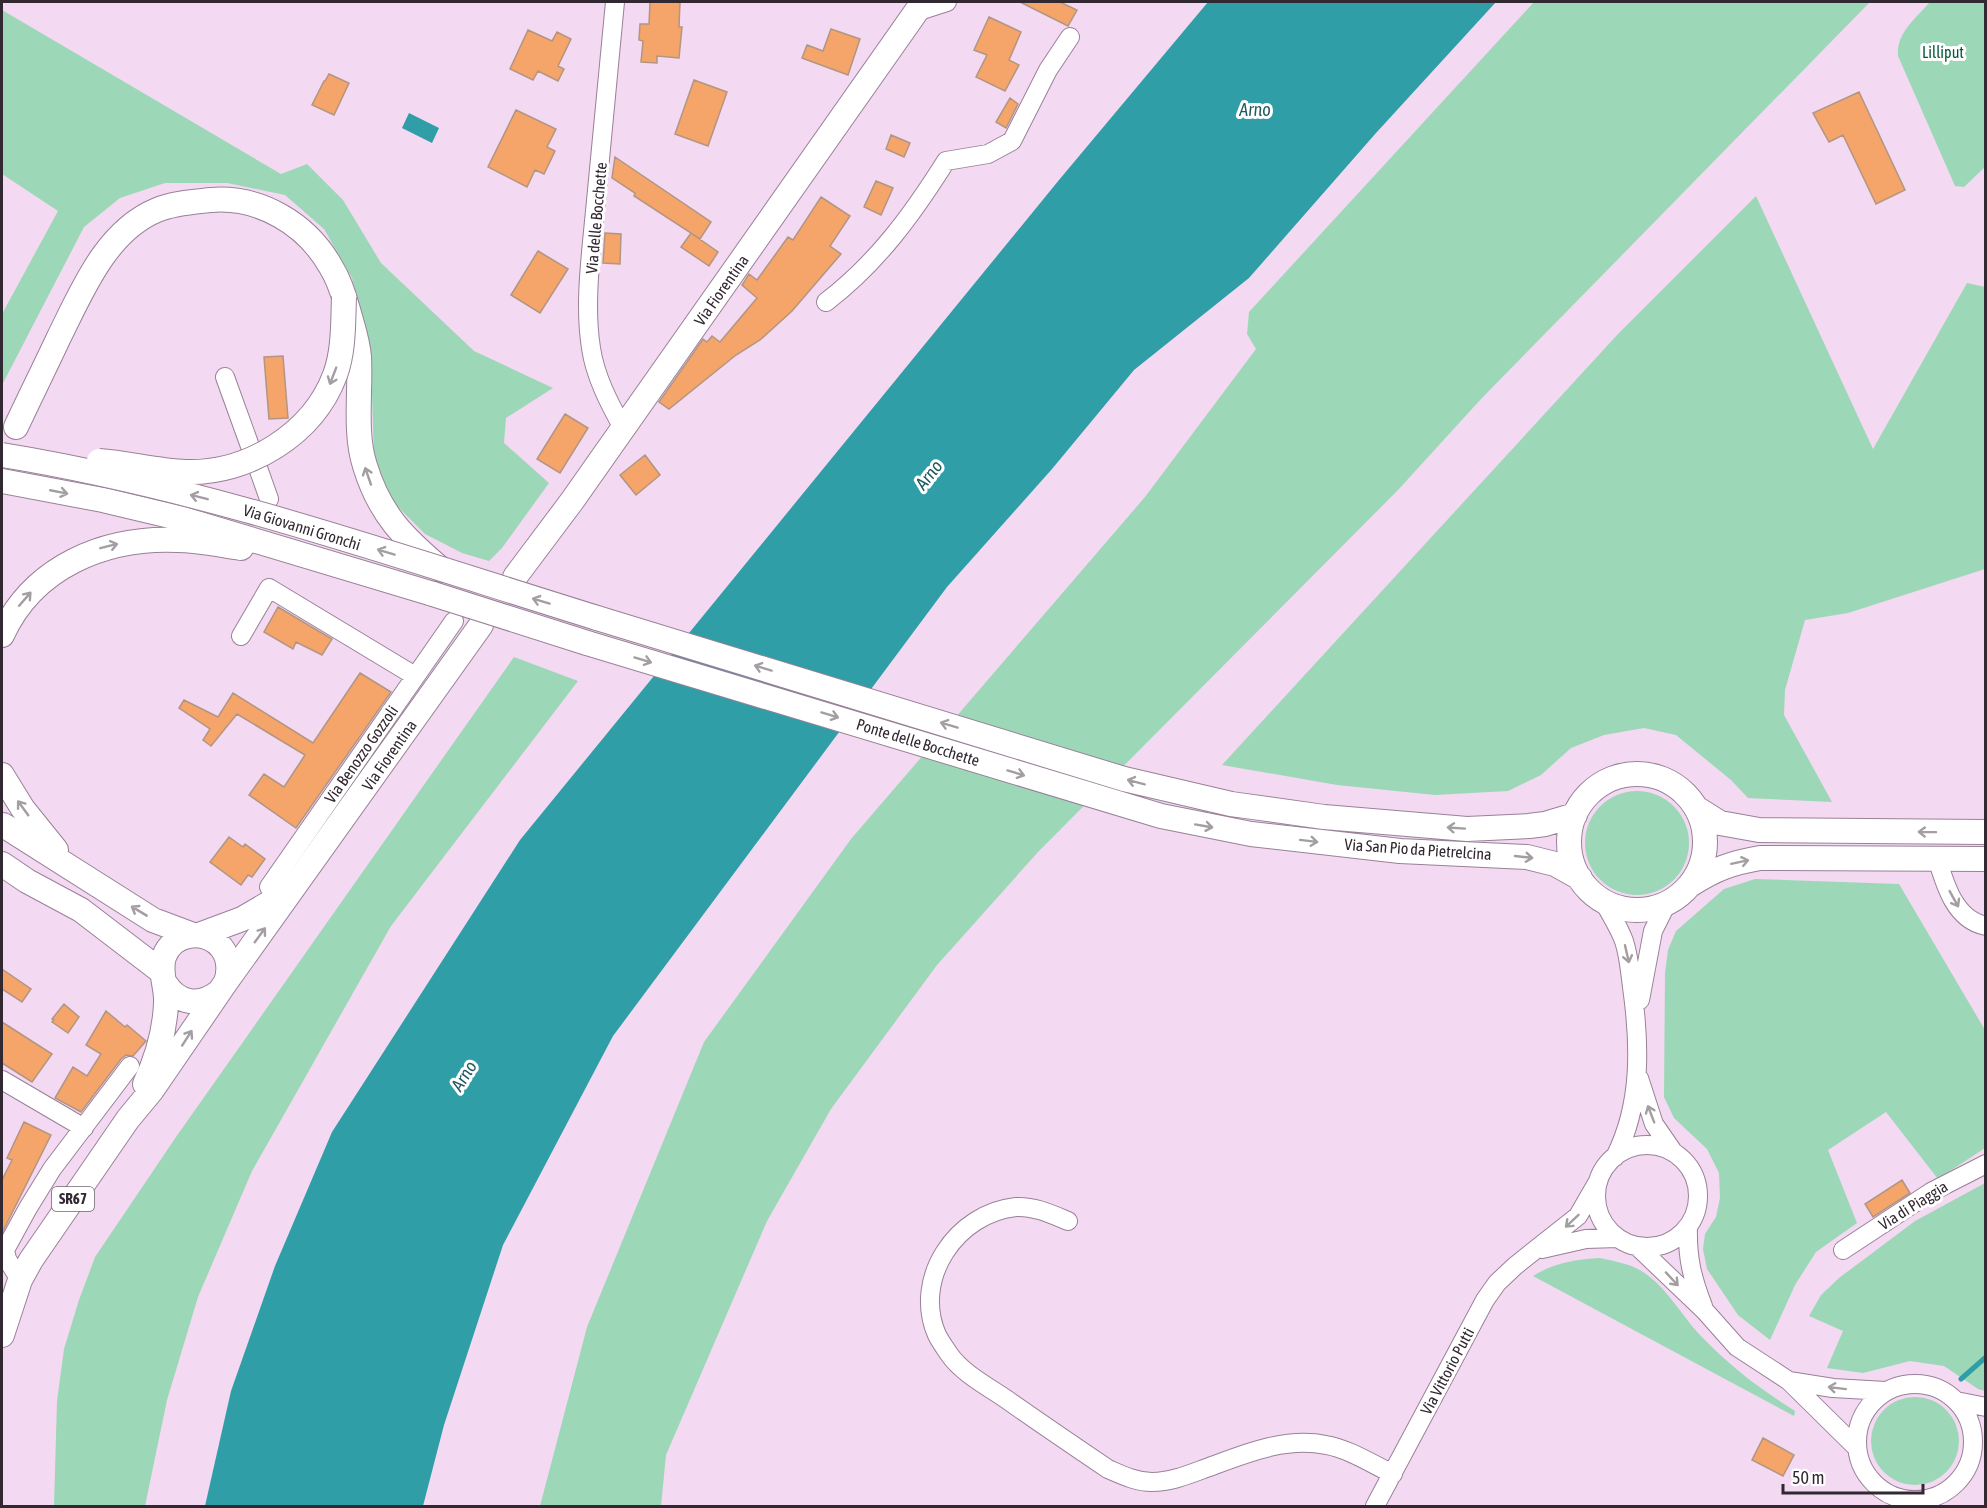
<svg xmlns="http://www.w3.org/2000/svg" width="1987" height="1508" font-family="'Asap Condensed',sans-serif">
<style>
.green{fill:#9cd8b7}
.water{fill:#2f9ea7}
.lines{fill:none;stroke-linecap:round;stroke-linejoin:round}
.stream{stroke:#2f9ea7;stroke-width:5}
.building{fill:#f5a46a;stroke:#b29582;stroke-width:1.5}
.minor-casing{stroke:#998198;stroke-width:20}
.major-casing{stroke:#998198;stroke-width:26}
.minor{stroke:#fff;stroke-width:18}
.major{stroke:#fff;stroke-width:24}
.major-bridge-casing{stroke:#998198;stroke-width:26;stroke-linecap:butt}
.major-bridge{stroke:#fff;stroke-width:24}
.oneway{stroke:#a39ea2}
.labels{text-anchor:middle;stroke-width:6;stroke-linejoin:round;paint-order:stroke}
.shield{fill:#fff;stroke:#70686f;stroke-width:1.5}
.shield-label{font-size:15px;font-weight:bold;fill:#322831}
.park-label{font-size:16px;fill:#055939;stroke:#fff}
.street-label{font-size:16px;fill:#322831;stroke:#fff}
.water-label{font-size:18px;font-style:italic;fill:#205b60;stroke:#fff}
</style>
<rect width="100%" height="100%" fill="#f3d9f1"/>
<!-- green -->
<path class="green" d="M1534 2H1870L1481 399 1398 490 1038 852 937 965 831 1109 767 1221 666 1455 661 1506H540L587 1327 704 1042 851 839 1145 497 1256 349 1247 334 1249 312Z
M1930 2H1985V167L1964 187 1955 186 1898 56C1896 33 1916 18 1930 2Z
M2 10 281 174 307 164 343 200 381 263 474 351 553 388 506 418 504 443 549 483 502 548 489 561 462 553 425 534 392 501 374 456 372 396 363 321 352 278 324 229 285 195 227 183H165L120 198 84 227 2 385V314L58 211 2 174Z
M1756 196 1873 449 1967 283 1985 287V569L1848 613 1805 620 1785 690 1784 715 1832 802 1748 798 1731 780 1676 735 1644 728 1604 735 1571 748 1541 775 1508 791 1435 795 1337 785 1222 765 1618 334Z
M514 657 578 681 391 926 252 1171 198 1297 167 1400 145 1506H54L57 1401 64 1349 79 1300 95 1257 176 1137Z
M1585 843a52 52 0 1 1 104 0a52 52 0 1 1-104 0Z
M1755 879 1899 884 1985 1030V1148L1938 1179 1886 1112 1828 1150 1857 1223 1816 1252 1795 1285 1770 1340 1738 1315 1707 1269 1703 1249 1705 1234 1716 1217 1720 1198 1719 1173 1707 1149 1674 1118 1664 1097 1665 973 1668 950 1676 931 1724 889Z
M1985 1183V1391L1978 1389 1944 1366 1910 1361 1863 1373 1827 1368 1843 1331 1809 1316 1821 1295 1839 1278 1915 1221Z
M1600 1258C1614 1261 1631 1264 1643 1272 1669 1289 1683 1319 1705 1340 1732 1368 1763 1391 1795 1411L1794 1416 1533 1276C1554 1263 1576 1259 1600 1258Z
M1871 1441a44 44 0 1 1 88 0a44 44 0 1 1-88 0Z"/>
<!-- water -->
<path class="water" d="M1208 2H1496L1376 133 1249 278 1134 370 1052 469 947 587 613 1036 503 1245 444 1425 423 1506H205L231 1391 275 1266 332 1132 520 840 1059 180Z
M409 113 439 128 432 143 402 128Z"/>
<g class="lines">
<!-- stream -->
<path class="stream" d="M1961 1379 1986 1357"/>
</g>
<!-- building -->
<path class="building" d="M650 2H680L679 27H682L679 58 657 56V63L641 62 643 41 639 40 640 24H649Z
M1020 2H1060L1077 10 1068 26Z
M989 17 1021 32 1009 60 1019 65 1005 91 976 77 987 55 974 50Z
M831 29 860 39 848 75 802 58 807 45 823 51Z
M528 30 552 41 557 32 571 39 558 66 564 69 558 81 538 71 533 80 510 69Z
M329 74 349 83 334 115 312 105 324 81H325Z
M694 80 727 92 708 146 675 134Z
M1859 92 1905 190 1876 204 1843 135 1829 142 1813 113Z
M1010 98 1018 104 1006 128 996 122Z
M516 110 556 129 547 147 555 151 544 174 535 170 527 187 488 167Z
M891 135 910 143 904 157 886 149Z
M615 157 711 222 700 239 634 196 635 193 612 178Z
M876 181 893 188 881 215 864 207Z
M821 197 850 216 830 246 841 254 792 311 760 340 736 355 669 409 659 402 703 339 707 342 712 336 720 342 757 298 742 285 749 274 757 280 788 237 793 240Z
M605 233 621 234 620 264 603 263Z
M691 233 718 252 709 266 681 247Z
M538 251 568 269 540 313 511 295Z
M283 356 288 418 269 419 264 357Z
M565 414 588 428 560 473 537 459Z
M645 455 660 475 636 495 620 475Z
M278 607 332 639 322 655 296 642 293 649 264 632Z
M360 673 391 692 296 828 249 795 264 774 284 787 305 755 237 714 211 746 203 740 210 729 179 708 184 700 218 717 233 693 313 743Z
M229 837 243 847 245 844 265 859 252 877 248 875 241 885 210 862Z
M2 969 31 989 22 1002 2 989Z
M64 1004 79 1017 68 1033 52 1022 54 1020 52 1019Z
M106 1011 125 1027 127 1025 146 1041 133 1056 126 1055 121 1059 81 1112 55 1098 73 1067 87 1076 101 1054 86 1045Z
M2 1022 52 1054 32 1082 2 1063Z
M24 1122 51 1135 2 1233V1180L12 1160 7 1158Z
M1902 1180 1910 1193 1873 1217 1865 1204Z
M1763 1438 1794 1455 1783 1476 1752 1460Z"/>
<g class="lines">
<defs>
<path id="minor" d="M615 2C609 71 602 141 595 211 591 255 584 304 591 348 595 376 609 403 623 428
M916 12 947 2
M826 302C877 263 912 215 946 161L988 154 1012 141 1048 70 1070 37
M225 377 251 449
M257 465 269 499
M241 636 269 588 415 676
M1937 858C1945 885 1955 920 1986 926
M269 887 454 621
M1603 900C1610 914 1619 927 1624 941 1629 956 1630 972 1632 987 1640 1044 1642 1104 1615 1157
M1640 1000 1653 931 1667 903
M1639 1078 1654 1124 1674 1153
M2 1080 84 1128
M1596 1196a51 51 0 1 1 102 0a51 51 0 1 1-102 0Z
M1068 1221C1051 1214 1034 1206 1016 1207 957 1213 912 1278 937 1335 940 1341 945 1348 949 1354 962 1373 987 1386 1006 1399 1040 1423 1074 1446 1108 1469 1122 1475 1136 1482 1152 1482 1169 1482 1185 1476 1201 1470 1240 1456 1283 1436 1326 1445 1349 1449 1372 1464 1393 1474
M1688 1226C1687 1257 1692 1278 1703 1306
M1638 1247 1705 1311 1737 1347 1789 1381 1856 1447
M1542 1249 1586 1239 1617 1238
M1843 1250 1931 1192 1986 1164
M20 1280 7 1259 5 1250 28 1208 52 1169 130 1066
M1789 1381 1833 1388 1886 1391
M1857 1442a58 58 0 1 1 116 0a58 58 0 1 1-116 0Z
M1956 1401 1986 1407
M1375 1506 1485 1300 1497 1283 1515 1266 1578 1216 1597 1183"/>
<path id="major" d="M16 427C30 397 45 367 59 337 82 291 106 231 157 210 174 203 193 202 211 200 260 196 307 224 331 267 340 281 344 297 349 313 353 328 358 342 359 357 361 392 354 432 365 466 380 515 404 538 442 570
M2 481 103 500 183 519 433 594
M515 577 572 501 923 2
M597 618 1124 779 1231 804 1324 817 1467 829 1529 826 1545 824 1575 815
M2 635C33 567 104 537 177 540 198 540 220 545 241 548
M587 643 1161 816 1251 834 1400 851 1527 857 1555 864 1580 878
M1569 842a68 68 0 1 1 136 0a68 68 0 1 1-136 0Z
M2 775 23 809 56 850
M1696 808 1720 823 1759 830 1986 832
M3 825 153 920 193 935
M2 864 27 881 81 910 162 972
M1690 885C1715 869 1731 863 1760 858L1986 859
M199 935 242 919 283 895
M165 983C178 1004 200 1007 219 992
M145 1084C157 1058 165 1032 166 1003 167 988 159 972 164 957 172 933 204 928 221 947 229 957 230 970 226 982
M2 1335 20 1280 31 1260 128 1119 152 1090 226 982 481 625"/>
</defs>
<!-- minor casing -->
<use href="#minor" class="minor-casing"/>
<!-- major casing -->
<use href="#major" class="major-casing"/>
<!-- minor -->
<use href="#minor" class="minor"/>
<!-- major -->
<use href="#major" class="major"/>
<defs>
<path id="major-bridge" d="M2 455C205 488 400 557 597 618
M99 461C128 463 157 471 186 472 248 474 313 434 335 375 344 351 343 323 344 297
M433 594 587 643"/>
</defs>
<!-- major-bridge casing -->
<use href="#major-bridge" class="major-bridge-casing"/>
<!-- major-bridge -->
<use href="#major-bridge" class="major-bridge"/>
</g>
<!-- one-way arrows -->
<defs><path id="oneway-shaft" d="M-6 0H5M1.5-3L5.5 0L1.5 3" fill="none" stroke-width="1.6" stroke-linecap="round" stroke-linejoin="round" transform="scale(1.5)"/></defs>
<g class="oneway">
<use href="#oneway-shaft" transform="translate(333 376) rotate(111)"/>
<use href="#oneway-shaft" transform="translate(368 476) rotate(-109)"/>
<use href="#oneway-shaft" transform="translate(59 492) rotate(11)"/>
<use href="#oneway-shaft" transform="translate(199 497) rotate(-166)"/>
<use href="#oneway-shaft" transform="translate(109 546) rotate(-14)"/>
<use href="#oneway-shaft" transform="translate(386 552) rotate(-163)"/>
<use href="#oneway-shaft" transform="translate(25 599) rotate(-49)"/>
<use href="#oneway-shaft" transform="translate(541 601) rotate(-163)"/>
<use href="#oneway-shaft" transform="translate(643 660) rotate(17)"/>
<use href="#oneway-shaft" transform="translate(763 668) rotate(-163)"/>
<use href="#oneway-shaft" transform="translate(830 715) rotate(17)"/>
<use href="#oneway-shaft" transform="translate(949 725) rotate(-163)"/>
<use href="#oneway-shaft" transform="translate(1016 773) rotate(17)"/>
<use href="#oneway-shaft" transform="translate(1136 782) rotate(-165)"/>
<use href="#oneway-shaft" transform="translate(23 808) rotate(-126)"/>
<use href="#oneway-shaft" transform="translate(1204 826) rotate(10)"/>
<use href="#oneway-shaft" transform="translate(1456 828) rotate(-176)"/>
<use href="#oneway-shaft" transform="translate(1927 832) rotate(-179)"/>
<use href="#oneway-shaft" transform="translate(1309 841) rotate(7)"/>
<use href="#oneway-shaft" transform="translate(1524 857) rotate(6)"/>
<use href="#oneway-shaft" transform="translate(1740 862) rotate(-12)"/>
<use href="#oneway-shaft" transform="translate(1954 899) rotate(61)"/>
<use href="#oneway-shaft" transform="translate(139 911) rotate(-149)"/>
<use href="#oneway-shaft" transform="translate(260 935) rotate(-54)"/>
<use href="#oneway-shaft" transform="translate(1627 954) rotate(77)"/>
<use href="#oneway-shaft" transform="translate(187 1038) rotate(-57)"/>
<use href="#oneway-shaft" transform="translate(1651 1114) rotate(-111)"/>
<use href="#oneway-shaft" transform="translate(1572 1221) rotate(137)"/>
<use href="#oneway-shaft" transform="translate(1672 1279) rotate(47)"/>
<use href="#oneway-shaft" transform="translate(1837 1388) rotate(-173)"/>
</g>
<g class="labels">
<!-- shield labels -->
<rect class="shield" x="52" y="1187" width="42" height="24" rx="4.5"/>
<g class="shield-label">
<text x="73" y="1204">SR67</text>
</g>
<!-- park labels -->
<g class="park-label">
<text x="1943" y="58">Lilliput</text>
</g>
<!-- street labels -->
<g class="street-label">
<text transform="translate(596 218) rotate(-85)" y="6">Via delle Bocchette</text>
<text transform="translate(721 290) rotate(-55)" y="6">Via Fiorentina</text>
<text transform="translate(302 527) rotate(17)" y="6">Via Giovanni Gronchi</text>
<text transform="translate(918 742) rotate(17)" y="6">Ponte delle Bocchette</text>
<text transform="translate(361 754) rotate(-55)" y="6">Via Benozzo Gozzoli</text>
<text transform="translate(389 755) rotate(-55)" y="6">Via Fiorentina</text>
<text transform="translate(1418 849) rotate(4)" y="6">Via San Pio da Pietrelcina</text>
<text transform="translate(1913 1205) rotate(-32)" y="6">Via di Piaggia</text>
<text transform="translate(1447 1371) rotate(-62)" y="6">Via Vittorio Putti</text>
</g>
<!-- water labels -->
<g class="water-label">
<text x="1255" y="116">Arno</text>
<text transform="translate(929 475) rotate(-52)" y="6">Arno</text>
<text transform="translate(464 1076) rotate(-58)" y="6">Arno</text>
</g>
</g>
<!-- border -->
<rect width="1987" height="1508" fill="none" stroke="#322831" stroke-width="6"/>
<!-- scale -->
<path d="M1783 1484v9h140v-9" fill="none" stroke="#322831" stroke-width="3"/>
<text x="1792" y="1484" font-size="18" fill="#322831" stroke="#ffffff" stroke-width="4.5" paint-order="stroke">50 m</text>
</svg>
